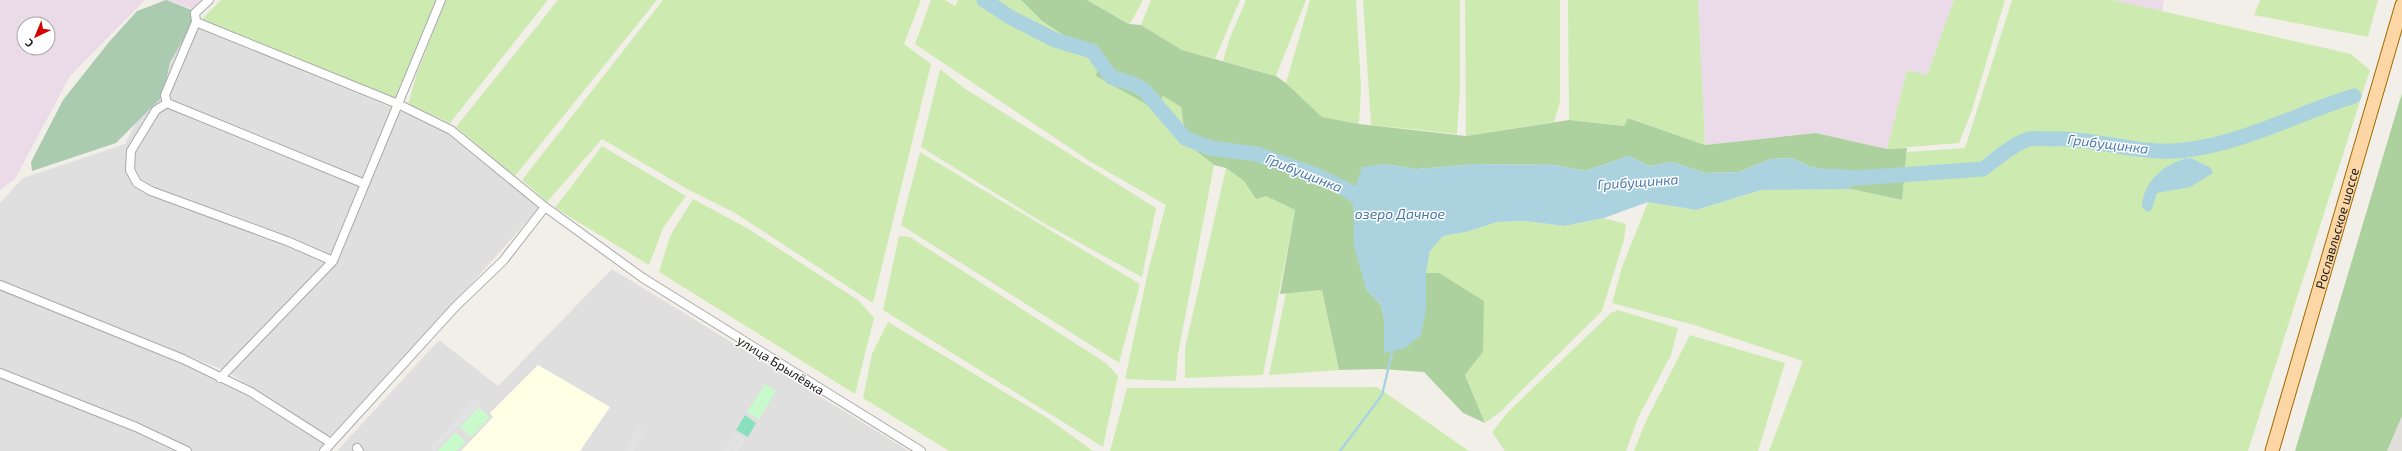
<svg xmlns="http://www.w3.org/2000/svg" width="2402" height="451" font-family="'Exo 2',sans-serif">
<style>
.residential{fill:#e0dfdf}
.industrial{fill:#ebdbe8;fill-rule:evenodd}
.education{fill:#ffffe5}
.airport{fill:#e1dfda}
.grass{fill:#cdebb0}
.forest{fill:#add19e}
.cemetery{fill:#aacbaf}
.park{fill:#c8facc}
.pitch{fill:#88e0be}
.parking{fill:#e2e2e2}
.water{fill:#aad3df}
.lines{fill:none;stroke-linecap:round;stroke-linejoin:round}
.stream{stroke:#aad3df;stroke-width:2.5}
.river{stroke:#aad3df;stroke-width:15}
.minor-casing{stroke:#a9a9a9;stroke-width:10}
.primary-casing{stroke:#a06b00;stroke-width:15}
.minor{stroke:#fff;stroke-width:8}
.primary{stroke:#fcd6a4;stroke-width:13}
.labels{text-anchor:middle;stroke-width:3;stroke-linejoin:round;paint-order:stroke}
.street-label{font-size:13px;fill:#222;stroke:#fff}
.water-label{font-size:14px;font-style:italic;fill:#4a7aab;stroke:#fff}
</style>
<rect width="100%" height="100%" fill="#f2efe9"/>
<!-- residential -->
<path class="residential" d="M187 23 441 128 539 208 333 439 226 371 0 281V203L23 178 125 144Z
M612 269 909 451H337L439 340 498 386Z
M0 290 132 341 219 380 281 415 326 446 322 451H0Z"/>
<!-- industrial -->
<path class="industrial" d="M0 0H145L70 76 15 179 0 190ZM24 24H48V48H24Z
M158 0H204L194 10 176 3Z
M1698 0H1954L1927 75 1907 70 1887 149 1816 133 1705 145Z
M2113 0H2164L2162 13Z"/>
<!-- education -->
<path class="education" d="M538 365 610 407 580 451H461L493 417 490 413Z"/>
<!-- airport -->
<path class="airport" d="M2402 416V451H2387Z"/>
<!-- grass -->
<path class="grass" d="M221 0H438L400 101 319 70 202 19Z
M446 0H548L450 123 408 104 417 73Z
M558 0H657L515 176 456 127Z
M663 0H921L904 44 931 64 873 303 735 213 689 190 602 139 547 202 522 180Z
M931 0H945L955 6 958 0H1021L1042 21 1100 59 1155 108 1163 96 1181 107 1186 143 1214 165 1178 354 1176 381 1125 379 1149 267 1166 205 1091 162 915 44Z
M1087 0H1143L1130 24Z
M1151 0H1240L1215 59 1182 50 1141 25Z
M1246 0H1306L1276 76 1223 61 1229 40Z
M1310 0H1356L1361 88 1359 124 1322 117 1286 83Z
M1363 0H1460V89L1457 134 1371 125Z
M1465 0H1560V102L1554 122 1466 136Z
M1568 0H1698L1705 145 1629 118 1624 126 1569 120Z
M1954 0H2005L1972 110 1959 143 1887 149 1907 70 1927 75Z
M2012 0H2113L2351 54 2370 70 2248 451H1769L1803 361 1694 325 1612 303 1622 267 1648 202 1696 210 1761 190 1786 189H1851L1902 200 1907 152 1965 148Z
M2260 0H2378L2368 37 2254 15Z
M940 69 964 88 1156 208 1142 277 1040 221 921 147Z
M602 146 686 196 663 228 649 265 555 208Z
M920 152 1140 284 1119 363 901 225Z
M1226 168 1244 181 1256 199 1266 196 1295 210 1263 375 1185 378V348Z
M693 199 747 228 858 300 874 318 855 394 659 272 670 236Z
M1604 218 1626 224 1624 240 1602 311 1499 413 1485 423 1465 375 1483 352 1426 273 1430 250 1443 236 1466 232 1497 222 1525 221 1564 226Z
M899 236 910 237 1106 363 1118 376 1103 447 883 310Z
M1322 290 1339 370 1269 375 1286 293Z
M1618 310 1678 328 1671 355 1638 418 1626 451H1505L1492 432 1508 412 1611 313Z
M888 322 1046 417 1093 451H949L863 398 872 354Z
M1690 335 1785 363 1758 451H1634L1646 421Z
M1377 387 1469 451H1110L1127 388Z"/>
<!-- forest -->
<path class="forest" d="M1021 0H1087L1129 24 1141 25 1182 50 1276 76 1286 83 1322 117 1359 124 1466 136 1569 120 1624 126 1628 118 1705 145 1816 133 1887 149 1907 148 1902 200 1851 189 1848 173 1811 167 1792 158 1770 159 1739 172 1705 173 1672 162 1649 166 1629 156 1585 171 1555 165 1476 164 1416 169 1384 164 1366 289 1381 305 1384 318V352L1426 309V273H1439L1484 301 1483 352 1465 375 1485 423 1463 413 1424 372 1380 369 1339 370 1322 290 1280 294 1295 210 1266 196 1256 199 1244 181 1226 168 1214 165 1186 143 1181 107 1163 96 1155 109 1096 76 1100 59 1042 21Z
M2402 93V416L2387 451H2295Z"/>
<!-- cemetery -->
<path class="cemetery" d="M166 0 192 10 191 27 170 62 163 96 116 143 32 171 31 162 63 100 109 42 137 11Z"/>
<!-- park -->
<path class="park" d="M765 384 776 391 759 419 747 412Z
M479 407 490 417 471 437 460 427Z
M455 432 466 442 457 451H438Z"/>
<!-- pitch -->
<path class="pitch" d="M745 415 756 423 748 437 736 430Z"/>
<!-- parking -->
<path class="parking" d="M475 400 479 404 434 451 430 448Z
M639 426 645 430 633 451H624Z
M735 432 740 435 730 451H723Z
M741 436 746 439 739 451H732Z"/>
<!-- water -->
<path class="water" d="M1629 156 1649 166 1672 162 1705 173 1739 172 1770 159 1792 158 1811 167 1848 173 1851 189 1761 190 1696 210 1648 202 1604 218 1564 226 1525 221 1497 222 1466 232 1443 236 1430 251 1426 273V309L1421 335 1405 348 1384 353V318L1381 305 1366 289 1354 246 1353 195 1362 167 1384 164 1416 169 1476 164 1555 165 1585 171Z
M2191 158 2211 168 2213 173 2190 187 2157 193 2152 209 2149 212 2142 208C2142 182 2166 161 2191 158Z"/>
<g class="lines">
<!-- stream -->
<path class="stream" d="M2184 150 2185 161
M1340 451 1382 395 1393 349"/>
<!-- river -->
<path class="river" d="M984 0 1010 17 1055 40 1092 51 1111 77 1133 84 1144 90 1185 138 1210 148 1257 154 1313 174 1344 188 1370 206
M1829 176 1857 178 1983 169C1995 160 2014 143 2029 139 2035 138 2043 139 2050 139 2095 137 2140 156 2185 150 2245 143 2298 113 2354 96"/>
<defs>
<path id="minor" d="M209 0 195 13 196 22 398 104 451 130 545 207 643 278 921 451
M167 103 156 110 131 151 130 170 137 183 151 191 287 241 333 261
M167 103 365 184
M167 103 165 95 196 22
M0 285 183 359 251 392 331 443
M0 373 136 427 187 451
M220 378 333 261 441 0
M357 448 359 451
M324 451 456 306 503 261 545 207"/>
<g id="primary">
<path id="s1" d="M2272 451 2402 5"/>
</g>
</defs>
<!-- minor casing -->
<use href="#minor" class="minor-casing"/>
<!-- primary casing -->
<use href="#primary" class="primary-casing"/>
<!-- minor -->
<use href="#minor" class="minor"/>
<!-- primary -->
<use href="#primary" class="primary"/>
</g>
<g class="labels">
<!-- street labels -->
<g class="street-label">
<text dy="5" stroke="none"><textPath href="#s1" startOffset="232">Рославльское шоссе</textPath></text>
<text transform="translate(781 365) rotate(32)" y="5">улица Брылёвка</text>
</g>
<!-- water labels -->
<g class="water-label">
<text transform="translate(2108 144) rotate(7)" y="5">Грибущинка</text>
<text transform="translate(1304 173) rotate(22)" y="5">Грибущинка</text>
<text transform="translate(1638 182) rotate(-4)" y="5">Грибущинка</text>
<text x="1400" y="219">озеро Дачное</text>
</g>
</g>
<!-- north arrow -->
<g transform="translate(36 36) rotate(224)"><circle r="19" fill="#ffffff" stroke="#a7a7a7"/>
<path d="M0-3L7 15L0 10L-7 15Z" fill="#d40000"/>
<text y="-6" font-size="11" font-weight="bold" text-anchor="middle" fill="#222222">С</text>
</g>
</svg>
